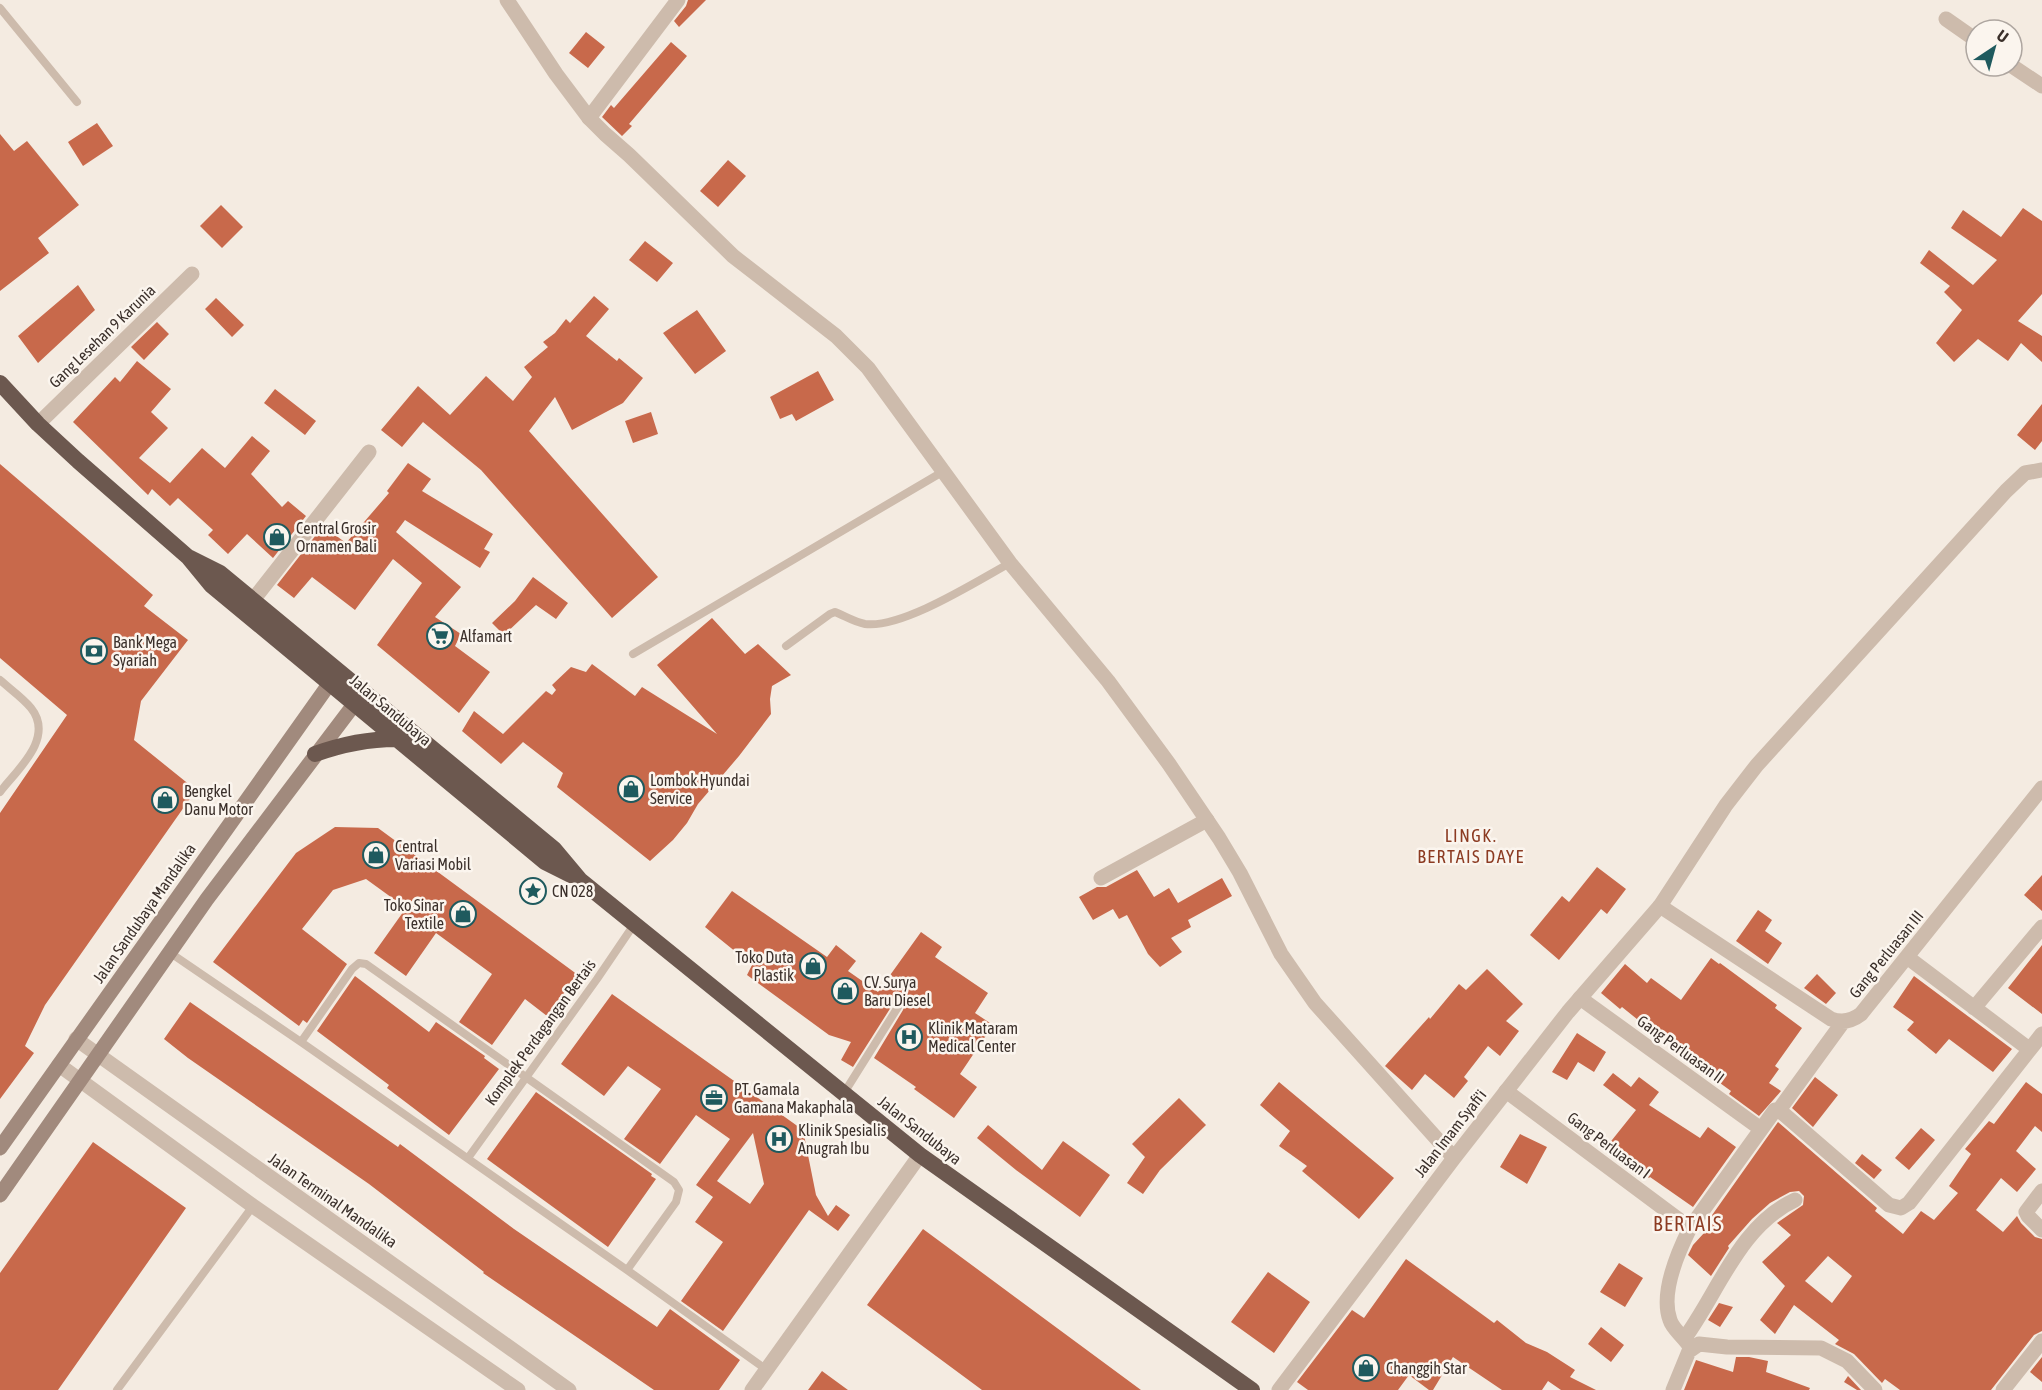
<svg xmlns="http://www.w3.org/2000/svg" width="2042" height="1390" font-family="'Asap Condensed',sans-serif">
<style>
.building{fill:#c8694b;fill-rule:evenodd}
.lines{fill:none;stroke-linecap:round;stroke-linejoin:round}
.service{stroke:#cdbbac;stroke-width:8}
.minor{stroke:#cdbbac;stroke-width:15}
.tertiary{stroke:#cdbbac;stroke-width:15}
.secondary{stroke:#a18a7d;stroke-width:15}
.trunk{stroke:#6c584f;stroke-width:16}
.labels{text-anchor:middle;stroke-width:5;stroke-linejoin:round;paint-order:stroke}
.street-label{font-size:16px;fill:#3b302b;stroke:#fbf5ee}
.poi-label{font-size:16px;fill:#3b302b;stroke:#fbf5ee;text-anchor:start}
.neighbourhood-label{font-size:18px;letter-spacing:1.5px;fill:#8c3b22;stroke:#fbf5ee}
.quarter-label{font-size:20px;letter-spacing:1.5px;fill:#8c3b22;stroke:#fbf5ee}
</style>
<rect width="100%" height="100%" fill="#f4ebe1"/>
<!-- building -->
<path class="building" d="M688 0H706L679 27 674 21 686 6Z
M586 32 605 47 588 68 569 53Z
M671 42 687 56 629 124 632 126 622 136 602 117 611 105 614 108Z
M97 123 113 146 83 166 68 142Z
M0 134 14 151 27 141 79 205 38 238 49 253 0 291Z
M728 160 746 176 718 207 700 191Z
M221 205 243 227 222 248 200 226Z
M2023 208 2042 221V294L2018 321 2042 336V362L2021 343 2008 361 1978 339 1954 362 1936 343 1962 310 1944 292 1950 286 1920 263 1929 250 1973 285 1997 260 1951 228 1963 210 2001 237Z
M645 241 673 263 657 282 629 260Z
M78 285 95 310 38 363 18 336Z
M594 296 609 309 586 336 617 361 619 358 643 378 623 403 572 430 555 397 529 431 658 577 612 618 481 470 423 422 402 447 381 430 418 386 450 415 486 376 513 401 532 377 524 367 548 347 543 342 555 333 566 319 570 323Z
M216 298 244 325 232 337 205 309Z
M697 310 726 351 695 374 663 333Z
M157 322 169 334 144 360 131 347Z
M137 361 171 389 151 412 168 428 139 458 170 483 202 448 225 468 252 436 270 451 251 474 282 507 288 501 306 516 273 558 247 534 228 554 208 535 213 530 178 498 170 506 152 489 148 495 73 422 115 377 120 382Z
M818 371 834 400 796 421 792 414 780 419 770 397Z
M275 389 316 421 305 435 264 403Z
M2042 404V441L2035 450 2017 435Z
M651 412 658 434 633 443 625 421Z
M408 463 431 479 422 491 493 534 484 549 490 552 480 568 405 520 396 532 461 587 435 617 461 634 455 646 490 672 459 713 377 645 422 583 393 559 355 610 312 577 294 598 277 585 323 526 346 543 389 493 387 491Z
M0 464 153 595 144 606 188 640 141 701 134 740 196 790 45 1005 25 1046 34 1053 0 1099V813L67 715 0 658Z
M533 577 568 603 556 619 536 605 504 635 492 623 515 601Z
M712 618 745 654 758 644 791 675 772 686 770 699 771 714 739 756 698 804 687 823 673 840 650 861 557 787 563 773 523 742 501 764 462 731 474 711 503 734 546 691 552 695 556 690 552 685 571 667 586 672 592 664 635 696 642 687 717 734 657 665Z
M335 827 378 828 578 975 547 1016 525 999 492 1045 459 1022 492 974 436 933 406 976 374 953 406 908 366 879 333 890 302 929 347 964 307 1023 303 1020 299 1026 213 962 296 853Z
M1597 867 1626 889 1607 914 1601 909 1559 960 1530 935 1562 896 1569 902Z
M1137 870 1154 897 1169 888 1178 903 1222 878 1232 896 1188 920 1191 927 1171 938 1182 952 1160 967 1148 954 1127 915 1119 919 1113 909 1093 920 1079 897 1097 887H1106Z
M2042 875V911L2024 895Z
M732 891 827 957 836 945 856 961 848 971 878 992 921 932 942 947 935 957 988 993 975 1013 993 1025 960 1074 977 1087 954 1118 914 1089 916 1087 874 1058 903 1010 904 1007 902 1002 898 1001 893 1004 853 1067 841 1060 851 1042 829 1035 747 975 752 965 705 927Z
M1758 910 1772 920 1765 931 1782 943 1768 964 1736 941Z
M2042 945V1014L2008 988Z
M1711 958 1719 964 1720 963 1777 1005 1775 1008 1802 1028 1775 1066 1779 1069 1769 1083 1781 1091 1759 1116 1729 1094 1731 1091 1691 1062 1693 1059 1653 1032 1622 1007 1620 1009 1601 993 1625 964 1647 983 1651 978 1681 1000Z
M1487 969 1523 1004 1506 1021 1519 1031 1500 1056 1488 1046 1464 1077 1468 1081 1454 1098 1425 1074 1412 1090 1385 1066 1429 1017 1430 1019 1459 984 1466 990Z
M1817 974 1836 993 1826 1004 1804 988Z
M355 976 429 1032 436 1022 485 1056 484 1058 499 1069 449 1135 387 1088 389 1085 317 1031Z
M1914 976 2012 1049 1993 1072 1949 1039 1936 1054 1907 1030 1914 1022 1893 1007Z
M612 994 803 1130 816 1195 828 1216 836 1205 850 1215 838 1231 809 1210 723 1331 681 1301 723 1242 695 1222 713 1197 696 1185 730 1139 696 1115 660 1164 624 1139 661 1089 628 1066 604 1096 561 1064ZM753 1133 764 1184 750 1204 717 1181Z
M190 1002 398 1147 400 1144 514 1229 657 1327 670 1309 740 1360 719 1390H654L483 1273 484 1272 369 1184 188 1058 164 1039Z
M1577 1033 1606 1052 1594 1072 1578 1062 1567 1080 1552 1072Z
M1613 1073 1631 1087 1639 1077 1659 1092 1649 1105 1700 1138 1708 1127 1736 1147 1693 1207 1650 1177 1649 1178 1608 1145 1636 1110 1603 1085Z
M1815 1077 1838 1095 1813 1127 1792 1108Z
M1279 1082 1394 1178 1359 1219 1302 1171 1307 1166 1279 1146 1290 1131 1260 1105Z
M2026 1082 2042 1094V1132L2035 1126 2016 1151 2036 1169 2017 1192 2001 1178 1976 1210 2003 1232 2017 1216 2021 1223 2035 1237 2042 1239V1331L2034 1335 1991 1390H1900L1885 1379 1882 1383 1854 1354 1835 1344 1839 1340 1794 1305 1775 1334 1760 1320 1785 1286 1762 1262 1791 1235 1777 1223 1803 1205 1804 1196 1799 1191 1790 1192 1770 1203 1752 1219 1728 1246 1729 1248 1711 1276 1688 1255 1693 1245 1715 1221 1710 1218 1778 1122 1877 1208 1875 1211 1903 1234 1921 1211 1934 1220 1958 1193 1949 1186 1971 1154 1965 1149 1989 1121 1994 1124ZM1828 1256 1852 1276 1832 1303 1805 1281Z
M536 1092 652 1174 651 1176 656 1179 608 1247 487 1159Z
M1179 1098 1206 1125 1160 1170 1143 1194 1127 1183 1145 1157 1132 1144Z
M988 1125 1042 1170 1063 1141 1110 1175 1080 1217 1016 1170 977 1138Z
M1921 1128 1935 1140 1909 1170 1895 1158Z
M1520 1134 1547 1147 1527 1184 1500 1167Z
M93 1142 186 1208 58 1390H0V1273Z
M1862 1154 1882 1170 1874 1179 1855 1163Z
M923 1229 1141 1390H982L867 1305Z
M1406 1259 1494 1323 1497 1320 1526 1343 1547 1352 1575 1370 1570 1377 1596 1390H1561L1548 1381 1542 1390H1502L1453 1357 1433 1390H1429L1409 1375 1398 1390H1308L1297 1382 1352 1310 1364 1318Z
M1619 1263 1643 1278 1625 1307 1600 1292Z
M1268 1272 1310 1302 1274 1353 1231 1322Z
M1719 1303 1733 1307 1720 1327 1708 1320Z
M1601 1327 1624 1345 1611 1362 1588 1344Z
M1736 1357H1749L1768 1361 1766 1372 1810 1388 1809 1390H1684L1696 1360 1733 1372Z
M2042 1357V1382L2030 1372Z
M822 1371 848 1390H808Z
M1848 1376 1861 1390H1857L1844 1382Z"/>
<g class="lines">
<!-- service -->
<path class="service" d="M0 8 77 102
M786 646 830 614 835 612C845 616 854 622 865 624 902 629 977 581 1010 563
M633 654 944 471
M0 680C10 689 23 698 31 708 55 738 17 770 0 792
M169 952 301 1042 627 1270
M301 1042 352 969 359 963 366 964 674 1182 679 1190 676 1202 627 1270 767 1370
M844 1093 898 1007
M468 1158 597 979 635 923
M117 1390 253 1206"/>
<!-- minor -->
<path class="minor" d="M1946 19 1976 40
M2012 66 2042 86
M589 118 678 0
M38 424 192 274
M253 600 369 452
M1101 878 1207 820
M1660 906 1831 1019C1842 1023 1852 1021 1861 1014L2042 788
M1907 957 2029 1049
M1580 998 1761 1129
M1974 1008 2042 927
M1506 1091 1690 1228
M1779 1110 1889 1205 1901 1208 1909 1203 2042 1034
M2042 1191 2026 1212 2028 1216 2042 1230
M1684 1339C1679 1333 1672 1327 1670 1320 1660 1293 1678 1252 1690 1228L1775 1110H1779L1843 1022
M1689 1345 1684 1339C1718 1293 1739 1226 1795 1200
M752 1390 920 1155
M1673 1390 1689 1351 1699 1344 1727 1347 1821 1348 1847 1361 1875 1390
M2003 1390 2042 1341"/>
<!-- tertiary -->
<path class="tertiary" d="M507 0 556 74 589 118 605 134 629 155 733 256 836 336 868 368 1010 563 1108 681 1169 764 1219 838 1240 873 1281 954 1315 1003 1454 1158
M76 1039 569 1390
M59 1065 253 1206 518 1390
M1279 1390 1454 1158 1568 1012 1660 906 1726 805 1757 765 2006 491 2025 473 2042 470"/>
<!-- secondary -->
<path class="secondary" d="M0 1148 337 673
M0 1195 207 899 362 694"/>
<!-- trunk -->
<path class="trunk" d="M0 383 38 424 78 461 188 557 211 585 545 862 571 875
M188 557 220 573 554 849 580 880 920 1155 1252 1390
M315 754C343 744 367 739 396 739"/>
</g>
<!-- icons -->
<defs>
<symbol id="shop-ring" viewBox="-11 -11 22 22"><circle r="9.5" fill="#fbf5ee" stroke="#1f5a5e" stroke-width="1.5"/><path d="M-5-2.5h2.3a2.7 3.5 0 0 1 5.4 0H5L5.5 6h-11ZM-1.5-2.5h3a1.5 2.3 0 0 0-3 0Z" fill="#1f5a5e"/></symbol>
<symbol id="supermarket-ring" viewBox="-11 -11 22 22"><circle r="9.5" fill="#fbf5ee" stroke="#1f5a5e" stroke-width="1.5"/><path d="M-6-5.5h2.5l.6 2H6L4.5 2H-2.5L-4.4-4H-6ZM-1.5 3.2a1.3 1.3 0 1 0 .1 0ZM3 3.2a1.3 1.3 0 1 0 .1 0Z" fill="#1f5a5e"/></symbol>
<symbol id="bank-ring" viewBox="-11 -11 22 22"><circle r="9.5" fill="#fbf5ee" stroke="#1f5a5e" stroke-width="1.5"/><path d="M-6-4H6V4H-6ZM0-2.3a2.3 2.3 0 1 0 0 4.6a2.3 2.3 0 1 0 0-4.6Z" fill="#1f5a5e"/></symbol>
<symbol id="sight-ring" viewBox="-11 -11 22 22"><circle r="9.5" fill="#fbf5ee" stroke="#1f5a5e" stroke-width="1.5"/><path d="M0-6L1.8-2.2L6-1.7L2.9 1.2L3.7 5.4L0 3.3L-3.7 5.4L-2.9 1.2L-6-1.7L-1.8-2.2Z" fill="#1f5a5e"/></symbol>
<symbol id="hospital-ring" viewBox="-11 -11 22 22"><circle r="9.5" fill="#fbf5ee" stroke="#1f5a5e" stroke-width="1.5"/><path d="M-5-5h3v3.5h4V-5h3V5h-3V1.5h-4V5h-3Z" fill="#1f5a5e"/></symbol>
<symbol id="office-ring" viewBox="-11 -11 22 22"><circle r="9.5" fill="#fbf5ee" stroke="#1f5a5e" stroke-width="1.5"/><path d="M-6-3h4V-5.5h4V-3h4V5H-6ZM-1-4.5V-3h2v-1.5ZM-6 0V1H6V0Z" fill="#1f5a5e"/></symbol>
</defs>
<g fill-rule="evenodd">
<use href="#shop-ring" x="262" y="522" width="30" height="30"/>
<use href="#supermarket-ring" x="425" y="621" width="30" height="30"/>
<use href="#bank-ring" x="79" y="636" width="30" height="30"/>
<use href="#shop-ring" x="616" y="774" width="30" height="30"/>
<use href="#shop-ring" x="150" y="785" width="30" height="30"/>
<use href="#shop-ring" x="361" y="840" width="30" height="30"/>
<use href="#sight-ring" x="518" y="876" width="30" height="30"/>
<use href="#shop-ring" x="448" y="899" width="30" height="30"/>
<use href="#shop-ring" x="798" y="951" width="30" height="30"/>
<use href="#shop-ring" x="830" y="976" width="30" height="30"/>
<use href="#hospital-ring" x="894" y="1022" width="30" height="30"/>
<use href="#office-ring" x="699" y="1083" width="30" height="30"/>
<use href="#hospital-ring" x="764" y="1124" width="30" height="30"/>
<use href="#shop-ring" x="1351" y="1353" width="30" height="30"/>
</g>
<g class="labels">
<!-- street labels -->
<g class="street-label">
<text transform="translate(102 336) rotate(-44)" y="6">Gang Lesehan 9 Karunia</text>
<text transform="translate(391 710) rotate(40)" y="6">Jalan Sandubaya</text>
<text transform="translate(144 913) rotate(-55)" y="6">Jalan Sandubaya Mandalika</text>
<text transform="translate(1886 954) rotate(-51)" y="6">Gang Perluasan III</text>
<text transform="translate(540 1032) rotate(-54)" y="6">Komplek Perdagangan Bertais</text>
<text transform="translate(1681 1049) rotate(36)" y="6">Gang Perluasan II</text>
<text transform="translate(920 1130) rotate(38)" y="6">Jalan Sandubaya</text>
<text transform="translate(1450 1133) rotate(-52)" y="6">Jalan Imam Syafi'i</text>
<text transform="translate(1609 1145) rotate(37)" y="6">Gang Perluasan I</text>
<text transform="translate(333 1200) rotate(35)" y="6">Jalan Terminal Mandalika</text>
</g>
<!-- poi labels -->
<g class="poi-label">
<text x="296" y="534">Central Grosir<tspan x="296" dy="18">Ornamen Bali</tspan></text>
<text x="460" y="642">Alfamart</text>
<text x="113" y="648">Bank Mega<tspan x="113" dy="18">Syariah</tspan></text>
<text x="650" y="786">Lombok Hyundai<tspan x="650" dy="18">Service</tspan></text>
<text x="184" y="797">Bengkel<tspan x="184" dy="18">Danu Motor</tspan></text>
<text x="395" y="852">Central<tspan x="395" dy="18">Variasi Mobil</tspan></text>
<text x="552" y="897">CN 028</text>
<text x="444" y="911" text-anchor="end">Toko Sinar<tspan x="444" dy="18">Textile</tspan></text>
<text x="794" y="963" text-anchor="end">Toko Duta<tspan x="794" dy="18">Plastik</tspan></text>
<text x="864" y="988">CV. Surya<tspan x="864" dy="18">Baru Diesel</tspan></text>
<text x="928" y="1034">Klinik Mataram<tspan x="928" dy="18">Medical Center</tspan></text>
<text x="734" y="1095">PT. Gamala<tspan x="734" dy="18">Gamana Makaphala</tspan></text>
<text x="798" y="1136">Klinik Spesialis<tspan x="798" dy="18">Anugrah Ibu</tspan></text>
<text x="1386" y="1374">Changgih Star</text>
</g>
<!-- neighbourhood labels -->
<g class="neighbourhood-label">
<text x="1471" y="842">LINGK.<tspan x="1471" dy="21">BERTAIS DAYE</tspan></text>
</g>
<!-- quarter labels -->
<g class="quarter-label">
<text x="1688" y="1231">BERTAIS</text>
</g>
</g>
<!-- north arrow -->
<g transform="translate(1994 48) rotate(36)"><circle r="28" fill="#fbf5ee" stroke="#aea6a0" stroke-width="1.5"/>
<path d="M0-4.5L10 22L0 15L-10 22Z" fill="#1f5a5e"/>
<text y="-9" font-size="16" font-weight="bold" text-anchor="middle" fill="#3b302b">U</text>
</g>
</svg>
